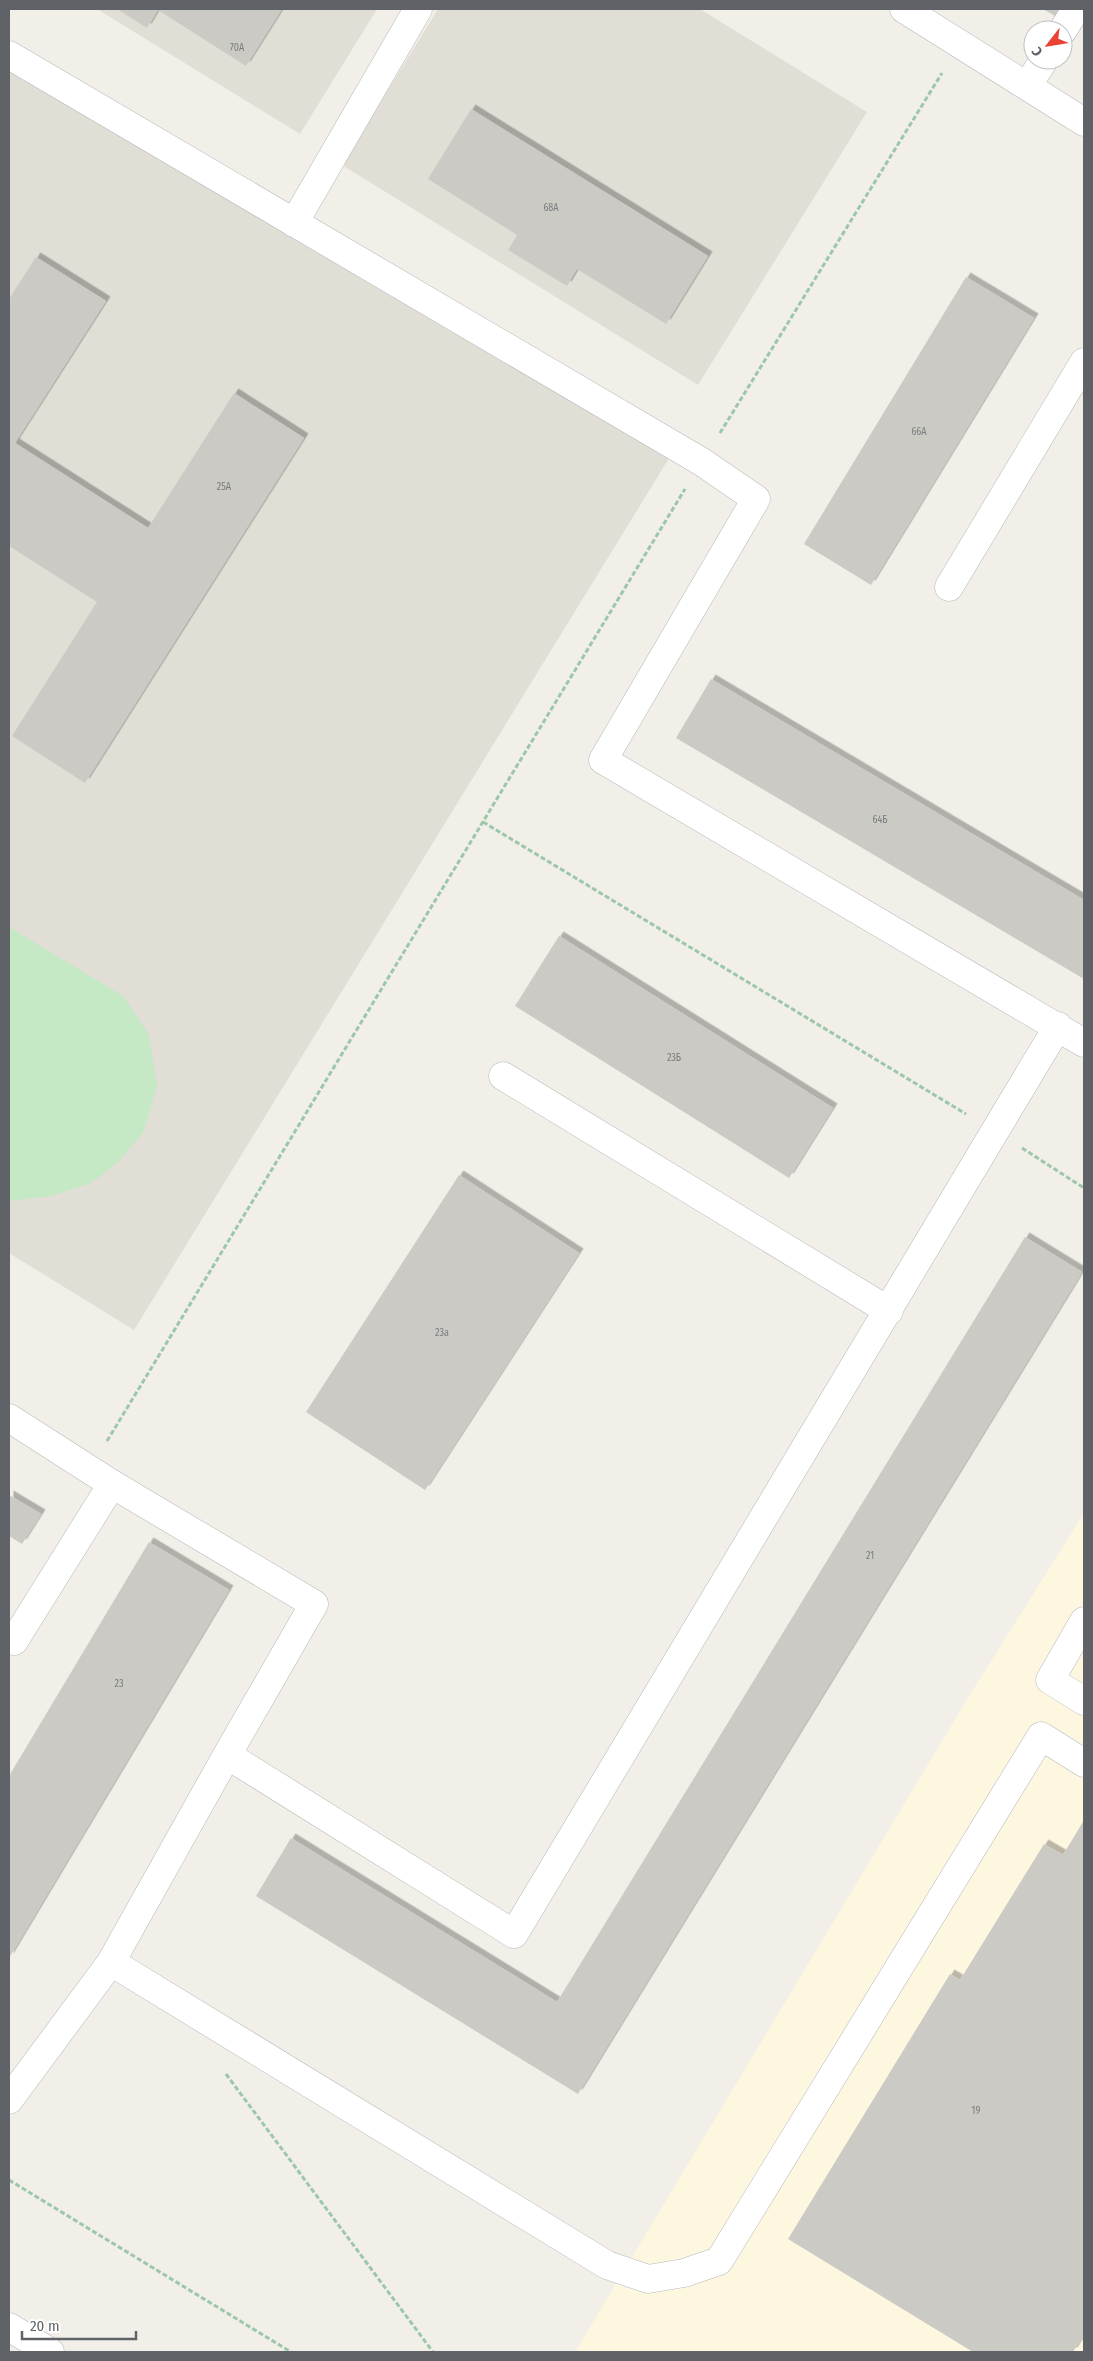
<svg xmlns="http://www.w3.org/2000/svg" width="1093" height="2361" font-family="'Fira Sans Condensed',sans-serif">
<style>
.commercial{fill:#fef7e0}
.education{fill:#e1ded6}
.green{fill:#c5e8c5}
.building{fill:#cccac5;filter:url(#shadow)}
.lines{fill:none;stroke-linecap:round;stroke-linejoin:round}
.minor-casing{stroke:#b5b8bc;stroke-width:29}
.path{stroke:#9cc7a9;stroke-width:3;stroke-dasharray:5 2.5;stroke-linecap:butt}
.minor{stroke:#fff;stroke-width:28}
.labels{text-anchor:middle;stroke-width:4;stroke-linejoin:round;paint-order:stroke}
.number-label{font-size:10px;fill:#7a7d7f}
</style>
<defs>
<filter id="shadow"><feDropShadow dx="4.5" dy="-4.5" stdDeviation="0" flood-color="#0004"/></filter>
</defs>
<rect width="100%" height="100%" fill="#f1efe8"/>
<!-- commercial -->
<path class="commercial" d="M1083 1515 1084 2352H575L971 1693Z"/>
<!-- education -->
<path class="education" d="M97 9H377L300 134Z
M438 9H700L867 112 698 385 342 165Z
M9 41 671 455 134 1330 9 1253Z"/>
<!-- green -->
<path class="green" d="M9 927 123 996 149 1035 157 1086 143 1133 118 1162 91 1183 52 1196 9 1201Z"/>
<!-- building -->
<path class="building" d="M117 9H282L246 66 158 10 147 28Z
M1043 9H1059L1055 16Z
M471 109 708 256 666 324 577 269 567 286 508 250 517 235 428 179Z
M36 257 106 301 15 443 148 528 234 393 304 438 85 783 12 736 97 602 9 546V299Z
M966 277 1034 318 871 585 804 544Z
M711 679 1084 900V979L676 738Z
M559 936 833 1108 789 1178 515 1006Z
M459 1175 579 1253 425 1490 306 1412Z
M1025 1237 1082 1272 578 2094 256 1896 291 1838 557 2002Z
M9 1495 41 1514 22 1544 9 1536Z
M149 1542 229 1590 9 1958V1776Z
M1084 1820V2334L1073 2352H973L788 2239 950 1974 960 1980 1044 1844 1063 1855Z"/>
<g class="lines">
<defs>
<path id="minor" d="M904 9 1084 122
M1063 30 1076 9
M9 55 702 462 756 499 603 760 1084 1043
M1027 86 1044 60
M294 223 418 9
M949 587 1084 362
M503 1076 889 1311
M9 1418 112 1484 314 1604 227 1755 514 1934 1058 1026
M1084 1621 1050 1680 1084 1701
M14 1641 112 1484
M111 1962 607 2265 648 2279 684 2273 719 2261 1041 1736 1084 1763
M9 2100 111 1962 227 1755
M9 2327 50 2352"/>
</defs>
<!-- minor casing -->
<use href="#minor" class="minor-casing"/>
<!-- path -->
<path class="path" d="M720 433 942 73
M483 822 966 1114
M1022 1148 1084 1188
M107 1441 685 489
M226 2074 433 2352
M9 2180 291 2352"/>
<!-- minor -->
<use href="#minor" class="minor"/>
</g>
<g class="labels">
<!-- number labels -->
<g class="number-label">
<text x="237" y="51">70А</text>
<text x="551" y="211">68А</text>
<text x="919" y="435">66А</text>
<text x="224" y="490">25А</text>
<text x="880" y="823">64Б</text>
<text x="674" y="1061">23Б</text>
<text x="442" y="1336">23а</text>
<text x="870" y="1559">21</text>
<text x="119" y="1687">23</text>
<text x="976" y="2114">19</text>
</g>
</g>
<!-- border -->
<rect width="1093" height="2361" fill="none" stroke="#5f6368" stroke-width="20"/>
<!-- north arrow -->
<g transform="translate(1048 45) rotate(239)"><circle r="24" fill="#ffffff" stroke="#bfc1c3"/>
<path d="M0-4L9 19L0 12L-9 19Z" fill="#ea4335"/>
<text y="-8" font-size="14" font-weight="bold" text-anchor="middle" fill="#5f6368">С</text>
</g>
<!-- scale -->
<path d="M22 2331v8h114v-8" fill="none" stroke="#5f6368" stroke-width="2.5"/>
<text x="30" y="2331" font-size="15" fill="#5f6368" stroke="#ffffff" stroke-width="4" paint-order="stroke">20 m</text>
</svg>
